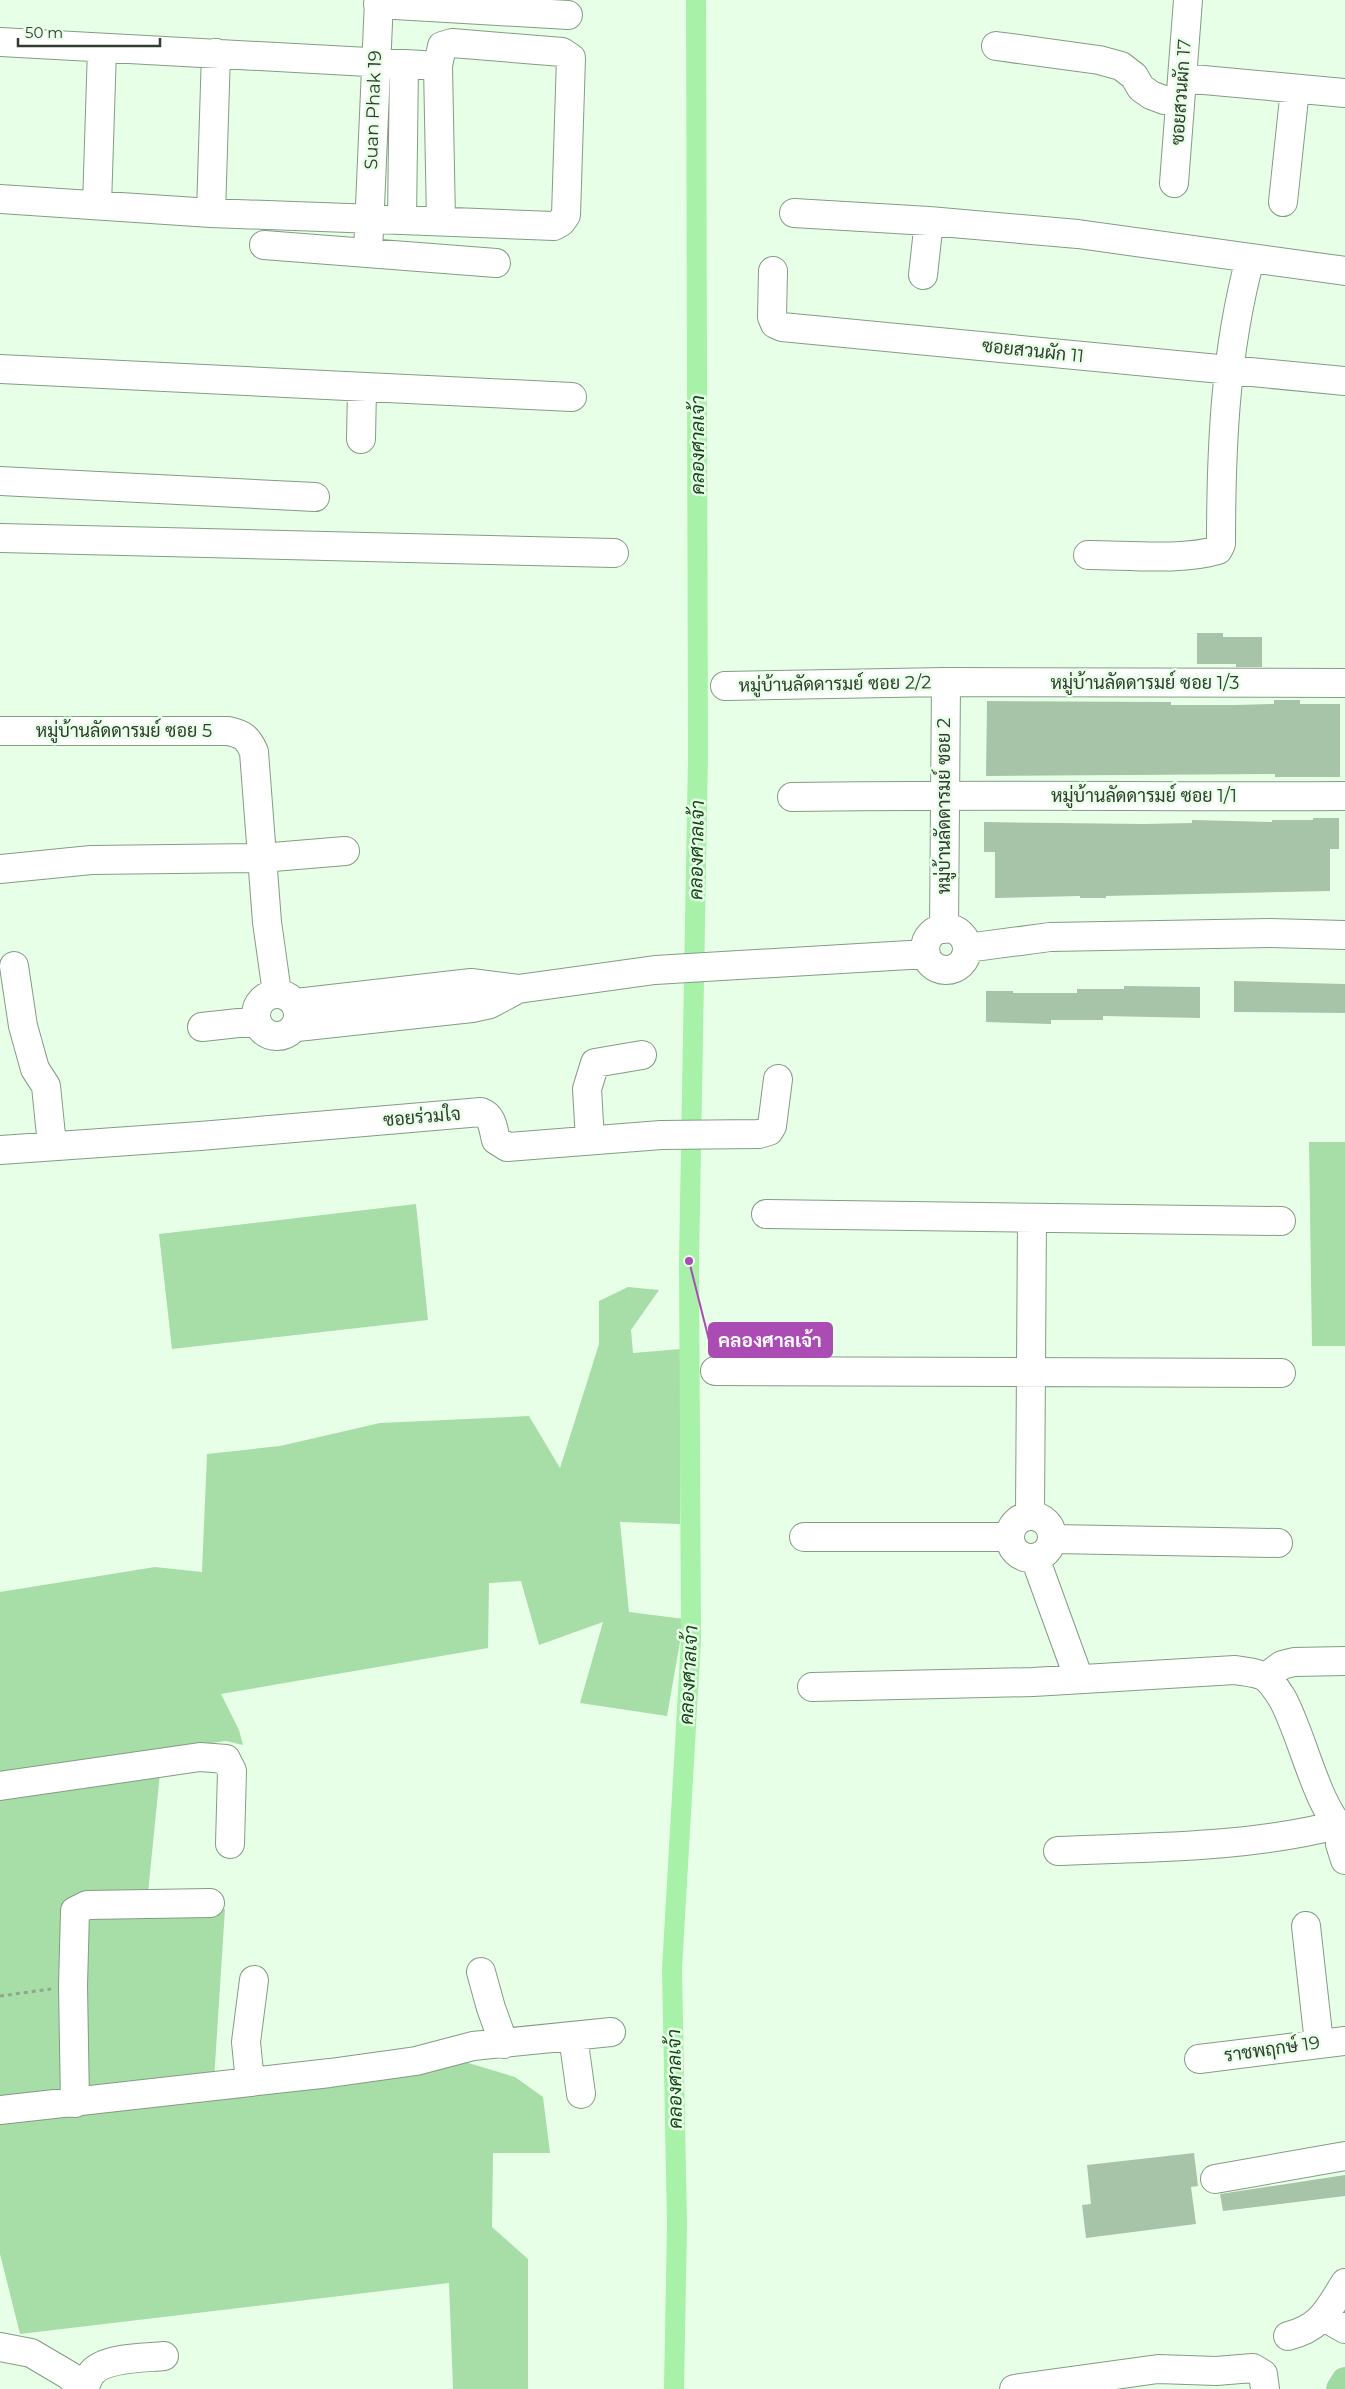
<svg xmlns="http://www.w3.org/2000/svg" width="1345" height="2389" font-family="Montserrat,Sarabun,sans-serif">
<style>
.green{fill:#a7dda7}
.lines{fill:none;stroke-linecap:round;stroke-linejoin:round}
.canal{stroke:#a8f1a8;stroke-width:20}
.building{fill:#a8c4a8}
.minor-casing{stroke:#829d82;stroke-width:30}
.major-casing{stroke:#fff;stroke-width:30}
.path{stroke:#94a593;stroke-width:3;stroke-dasharray:4 4;stroke-linecap:butt}
.minor{stroke:#fff;stroke-width:28}
.major{stroke:#a1d9a3;stroke-width:28}
.labels{text-anchor:middle;stroke-width:5;stroke-linejoin:round;paint-order:stroke}
.street-label{font-size:18px;fill:#313c31;stroke:#e8ffe7}
.water-label{font-size:19px;font-style:italic;fill:#134516;stroke:#e8ffe7}
.leader{fill:none;stroke:#ab4bb4;stroke-width:2}
.callout-dot{fill:#ab4bb4;stroke:#e8ffe7;stroke-width:2}
.callout{fill:#ab4bb4;stroke:#ab4bb4;stroke-width:2}
.callout-label{font-size:19px;text-anchor:middle;font-weight:bold;fill:#fff}
</style>
<rect width="100%" height="100%" fill="#e8ffe7"/>
<!-- green -->
<path class="green" d="M1309 1142H1345V1346H1312Z
M416 1204 428 1320 172 1349 159 1234Z
M628 1287 659 1290 631 1330 633 1353 681 1349 680 1524 620 1522 629 1612 684 1619 667 1716 580 1703 603 1622 539 1645 521 1581 489 1583 488 1648 221 1694 239 1730 243 1745 226 1741 0 1774V1592L155 1567 202 1572 207 1454 280 1446 380 1423 529 1416 560 1468 599 1344V1301Z
M160 1773 146 1913 225 1909 214 2080 0 2104V1793Z
M462 2061 515 2077 543 2097 550 2153H493L492 2227 528 2259V2389H453L449 2283 20 2334 0 2254V2118Z"/>
<g class="lines">
<!-- canal -->
<path class="canal" d="M674 2389 677 2224 672 1969 691 1640 689 1261 698 755 696 0"/>
</g>
<!-- building -->
<path class="building" d="M1197 633H1223V637H1262V667H1236V664H1197Z
M1274 700H1300V704H1340V777H1275V774L986 776 987 701 1171 702V705H1234L1274 704Z
M1313 818H1339V849H1330V891L1106 896V898H1080V896L995 898V852H984V822L1144 824 1192 823V820L1272 822V820H1313Z
M1234 981 1345 984V1013L1234 1012Z
M1124 986 1200 987V1018L1103 1016V1020H1051V1024L986 1022V991H1013V993H1077V989H1124Z
M1194 2153 1198 2186 1191 2187 1196 2224 1086 2238 1082 2205 1091 2204 1087 2165Z
M1345 2175V2196L1223 2211 1220 2194Z"/>
<g class="lines">
<defs>
<path id="minor" d="M378 4 568 15
M0 42 423 65
M996 46 1099 60 1121 66 1134 76 1141 88 1151 95 1164 100H1180
M404 65 402 220 554 226 561 222 566 215 571 58 562 52 452 43 442 46 438 66 441 221
M1182 78 1345 93
M1174 183 1188 0
M0 199 211 213 402 220
M1283 202 1295 89
M97 205 102 49
M211 213 216 53
M794 213 929 221 1078 234 1345 271
M264 245 496 263
M368 252 379 0
M773 271 772 317 775 324 782 327 1345 381
M923 275 929 221
M0 369 572 397
M361 439 362 388
M0 481 315 497
M0 538 614 553
M1088 555C1126 555 1183 561 1218 550L1221 544C1221 448 1225 352 1250 259
M725 686 946 682 1345 683
M0 731H228C243 734 248 738 254 752L267 922 277 993
M792 797C976 794 1161 797 1345 796
M0 869 91 860 261 858 345 851
M925 949a21 21 0 1 1 42 0a21 21 0 1 1-42 0Z
M944 929 946 682
M967 948 1050 937 1270 933 1345 935
M14 966 23 1026 35 1069 46 1086 52 1145
M256 1015a21 21 0 1 1 42 0a21 21 0 1 1-42 0Z
M296 1003 471 983 518 989
M202 1027 257 1021
M297 1027 472 1008 490 1004 518 989 655 970 926 954
M590 1140 587 1089 595 1063 642 1055
M0 1150 200 1136 481 1112C493 1116 493 1129 496 1140L507 1147 661 1135 759 1134 769 1131 772 1126 778 1079
M766 1214 1281 1221
M715 1371 1281 1373
M1030 1515 1032 1218
M1010 1537a21 21 0 1 1 42 0a21 21 0 1 1-42 0Z
M804 1537H1010
M1053 1539 1278 1543
M1035 1558 1079 1679
M1266 1677 1282 1665 1294 1662 1345 1661
M812 1687 1033 1682 1235 1670C1245 1672 1256 1672 1265 1677 1272 1682 1277 1690 1282 1698 1302 1733 1317 1809 1345 1832
M0 1786 200 1757 226 1759 232 1771 230 1844
M1345 1834 1340 1844 1345 1860
M1058 1851C1151 1847 1246 1848 1337 1825
M1306 1926 1319 2043
M481 1972 491 2008 504 2044
M573 2036 581 2094
M1199 2059 1345 2041
M250 2082 246 2042 254 1980
M75 2103 73 1986 75 1911 87 1905 210 1903
M0 2110 330 2073 416 2061 473 2046 611 2032
M1215 2179 1345 2156
M1324 2317 1345 2329
M1288 2336C1321 2328 1328 2310 1345 2283
M0 2347 31 2353 70 2376 81 2389
M84 2389C86 2384 88 2378 91 2374 103 2357 144 2358 164 2356
M1014 2389 1158 2369 1216 2371 1253 2368 1263 2374 1265 2389"/>
<path id="major" d="M1340 2389 1345 2381"/>
</defs>
<!-- minor casing -->
<use href="#minor" class="minor-casing"/>
<!-- major casing -->
<use href="#major" class="major-casing"/>
<!-- path -->
<path class="path" d="M0 1996 51 1989"/>
<!-- minor -->
<use href="#minor" class="minor"/>
<!-- major -->
<use href="#major" class="major"/>
</g>
<g class="labels">
<!-- street labels -->
<g class="street-label">
<text transform="translate(1181 92) rotate(-86)" y="6">ซอยสวนผัก 17</text>
<text transform="translate(373 110) rotate(-88)" y="6">Suan Phak 19</text>
<text transform="translate(1033 351) rotate(6)" y="6">ซอยสวนผัก 11</text>
<text x="1145" y="689">หมู่บ้านลัดดารมย์ ซอย 1/3</text>
<text transform="translate(835 684) rotate(-1)" y="6">หมู่บ้านลัดดารมย์ ซอย 2/2</text>
<text x="124" y="737">หมู่บ้านลัดดารมย์ ซอย 5</text>
<text x="1144" y="802">หมู่บ้านลัดดารมย์ ซอย 1/1</text>
<text transform="translate(944 806) rotate(-90)" y="6">หมู่บ้านลัดดารมย์ ซอย 2</text>
<text transform="translate(422 1117) rotate(-5)" y="6">ซอยร่วมใจ</text>
<text transform="translate(1272 2049) rotate(-8)" y="6">ราชพฤกษ์ 19</text>
</g>
<!-- water labels -->
<g class="water-label">
<text transform="translate(697 445) rotate(-90)" y="7">คลองศาลเจ้า</text>
<text transform="translate(696 850) rotate(-89)" y="7">คลองศาลเจ้า</text>
<text transform="translate(688 1675) rotate(-87)" y="7">คลองศาลเจ้า</text>
<text transform="translate(674 2079) rotate(-91)" y="7">คลองศาลเจ้า</text>
</g>
</g>
<!-- callouts -->
<path class="leader" d="M689 1261L709 1340"/>
<circle class="callout-dot" cx="689" cy="1261" r="5"/>
<rect class="callout" x="709" y="1323" width="123" height="34" rx="5"/>
<g class="callout-label">
<text x="770" y="1347">คลองศาลเจ้า</text>
</g>
<!-- scale -->
<path d="M18 38v8h142v-8" fill="none" stroke="#313c31" stroke-width="2.5"/>
<text x="25" y="38" font-size="15" fill="#313c31" stroke="#e8ffe7" stroke-width="4" paint-order="stroke">50 m</text>
</svg>
